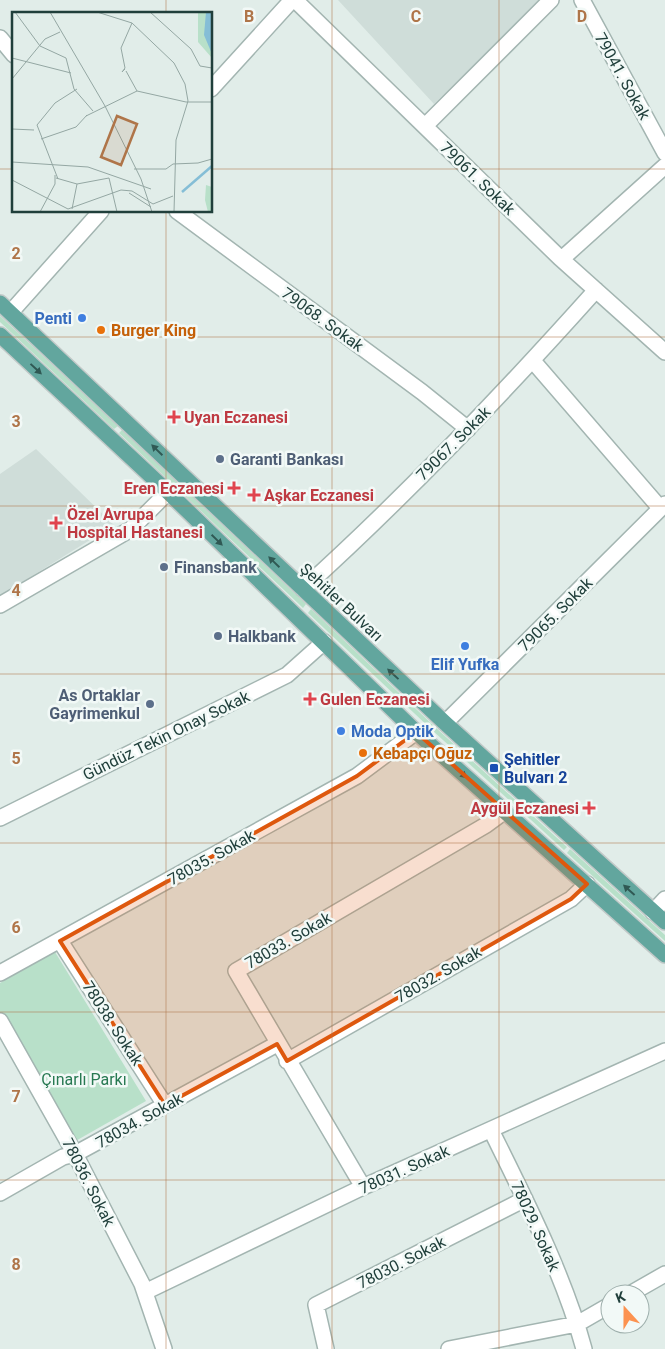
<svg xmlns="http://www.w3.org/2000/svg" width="665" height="1349" font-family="Roboto,sans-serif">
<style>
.built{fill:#cfddd9}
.green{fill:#b8e0c9}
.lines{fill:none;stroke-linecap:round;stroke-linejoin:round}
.minor-casing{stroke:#a3b5b1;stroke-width:18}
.primary-casing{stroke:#c1c9c8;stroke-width:18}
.minor{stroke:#fff;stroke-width:15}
.primary{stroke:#62a69e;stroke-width:15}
.oneway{fill:#305954}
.marked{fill:#de580e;fill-opacity:0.2;stroke:#de580e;stroke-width:4;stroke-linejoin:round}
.grid{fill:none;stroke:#af7549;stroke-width:1;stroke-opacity:0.55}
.shop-dot{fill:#3f7fe0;stroke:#f2f9f7;stroke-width:2}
.food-dot{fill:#e8710a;stroke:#f2f9f7;stroke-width:2}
.health-dot{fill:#e0444e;stroke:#f2f9f7;stroke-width:2}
.service-dot{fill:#5c6f8a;stroke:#f2f9f7;stroke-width:2}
.transit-dot{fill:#1a4fb4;stroke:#f2f9f7;stroke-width:2}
.labels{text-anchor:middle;stroke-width:5;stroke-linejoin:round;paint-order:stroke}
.street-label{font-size:16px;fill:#203f3b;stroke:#f2f9f7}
.shop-label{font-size:16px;font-weight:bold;fill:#366cbe;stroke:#f2f9f7;text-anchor:end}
.food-label{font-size:16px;font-weight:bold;fill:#c56008;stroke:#f2f9f7;text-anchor:start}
.health-label{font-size:16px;font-weight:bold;fill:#be3a42;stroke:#f2f9f7;text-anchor:start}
.service-label{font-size:16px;font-weight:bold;fill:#4e5e75;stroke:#f2f9f7;text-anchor:start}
.transit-label{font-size:16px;font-weight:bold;fill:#164399;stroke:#f2f9f7;text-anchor:start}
.park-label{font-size:16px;fill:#277952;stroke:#f2f9f7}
.inset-river{fill:none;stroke:#85bed6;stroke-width:2.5}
.inset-road{fill:none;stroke:#94a7a3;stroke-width:1}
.view{fill:#af7549;fill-opacity:0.15;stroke:#af7549;stroke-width:2.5}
.inset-edge{fill:none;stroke:#203f3b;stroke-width:2.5}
.grid-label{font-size:16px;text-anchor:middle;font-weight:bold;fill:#af7549;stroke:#f2f9f7;stroke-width:5;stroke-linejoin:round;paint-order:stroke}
</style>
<rect width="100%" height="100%" fill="#e1ede9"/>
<!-- built -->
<path class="built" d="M338 0H541L434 104Z
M36 449 114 525 0 596V474Z"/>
<!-- green -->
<path class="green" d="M0 316 118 426 114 429 0 322Z
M122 430 306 604 303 608 119 433Z
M311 609 435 727 567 847 564 850 432 730 308 613Z
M570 849 665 935V941L567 853Z
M55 952 146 1101 72 1143 0 1016V983Z"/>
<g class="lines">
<defs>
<path id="minor" d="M295 0 560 258 665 352
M582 0 665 153
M0 38 14 55
M211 89 292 0
M425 126 551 0
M177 211 422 392 468 429
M560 258 565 256 665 166
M11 312 101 211
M533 361 660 508
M303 589C406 496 503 394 596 290
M0 605 131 529 168 492
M445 723 665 504
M0 818 287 675 324 642
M653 912 665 899
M60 941 165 1105
M0 973 357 776 416 732
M0 1021 75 1154 142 1284 164 1349
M287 1061 571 899 587 884
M491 1130C525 1199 564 1275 584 1349
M363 1187 236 971 486 825 505 811
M0 1193 63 1157 75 1154 277 1044
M145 1292 363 1187 665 1051
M630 1294 665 1274
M326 1349 316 1305 525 1199
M449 1349 577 1324 610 1305"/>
<path id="primary" d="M0 303 445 723 665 922
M0 335 168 492 416 732 665 955"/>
</defs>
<!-- minor casing -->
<use href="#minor" class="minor-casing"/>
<!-- primary casing -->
<use href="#primary" class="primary-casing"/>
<!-- minor -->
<use href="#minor" class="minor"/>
<!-- primary -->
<use href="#primary" class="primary"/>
</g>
<!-- one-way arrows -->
<defs><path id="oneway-solid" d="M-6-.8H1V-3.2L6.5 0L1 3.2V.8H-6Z" transform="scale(1.25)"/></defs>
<g class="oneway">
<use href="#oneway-solid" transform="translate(36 369) rotate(43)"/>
<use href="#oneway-solid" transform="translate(157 450) rotate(-136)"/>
<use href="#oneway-solid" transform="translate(217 540) rotate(44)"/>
<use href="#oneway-solid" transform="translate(274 562) rotate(-136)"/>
<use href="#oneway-solid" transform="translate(393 674) rotate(-137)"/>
<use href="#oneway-solid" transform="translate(461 773) rotate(41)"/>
<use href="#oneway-solid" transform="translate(629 890) rotate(-138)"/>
</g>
<!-- marked area -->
<path class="marked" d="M416 732 587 884 571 899 287 1061 277 1044 165 1105 60 941 357 776Z"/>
<!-- grid -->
<path class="grid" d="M166 0V14M332 0V1349M499 0V1349M0 169H14M211 169H665M166 211V1349M0 337H665M0 506H665M0 674H665M0 843H665M0 1012H665M0 1180H665"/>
<!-- markers -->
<g class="shop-dot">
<circle cx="82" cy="318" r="5"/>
<circle cx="465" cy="646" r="5"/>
<circle cx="341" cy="731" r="5"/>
</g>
<g class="food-dot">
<circle cx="101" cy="330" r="5"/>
<circle cx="363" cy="753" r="5"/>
</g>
<g class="health-dot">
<path d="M171.5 409.5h5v5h5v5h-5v5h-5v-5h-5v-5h5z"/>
<path d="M231.5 480.5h5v5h5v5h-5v5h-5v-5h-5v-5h5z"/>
<path d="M251.5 487.5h5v5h5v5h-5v5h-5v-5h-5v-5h5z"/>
<path d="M53.5 515.5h5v5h5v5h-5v5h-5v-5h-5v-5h5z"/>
<path d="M307.5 691.5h5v5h5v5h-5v5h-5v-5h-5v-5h5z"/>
<path d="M586.5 800.5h5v5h5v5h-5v5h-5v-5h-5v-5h5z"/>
</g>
<g class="service-dot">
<circle cx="220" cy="459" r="5"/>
<circle cx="164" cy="567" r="5"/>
<circle cx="218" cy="636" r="5"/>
<circle cx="150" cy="704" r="5"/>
</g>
<rect class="transit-dot" x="489" y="763" width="10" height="10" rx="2.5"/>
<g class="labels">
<!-- street labels -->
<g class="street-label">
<text transform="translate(623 76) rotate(61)" y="6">79041. Sokak</text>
<text transform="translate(478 178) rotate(44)" y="6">79061. Sokak</text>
<text transform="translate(323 319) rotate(36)" y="6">79068. Sokak</text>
<text transform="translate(453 443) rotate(-45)" y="6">79067. Sokak</text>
<text transform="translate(342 602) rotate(43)" y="6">Şehitler Bulvarı</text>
<text transform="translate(555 614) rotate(-45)" y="6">79065. Sokak</text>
<text transform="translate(166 735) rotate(-26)" y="6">Gündüz Tekin Onay Sokak</text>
<text transform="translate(211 857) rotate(-29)" y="6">78035. Sokak</text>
<text transform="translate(288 940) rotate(-30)" y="6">78033. Sokak</text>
<text transform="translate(438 974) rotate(-30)" y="6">78032. Sokak</text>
<text transform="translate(113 1023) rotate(57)" y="6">78038. Sokak</text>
<text transform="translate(139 1120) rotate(-29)" y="6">78034. Sokak</text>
<text transform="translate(404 1169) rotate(-24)" y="6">78031. Sokak</text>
<text transform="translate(89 1182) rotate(63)" y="6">78036. Sokak</text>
<text transform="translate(536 1226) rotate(66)" y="6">78029. Sokak</text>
<text transform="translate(401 1262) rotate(-27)" y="6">78030. Sokak</text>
</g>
<!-- shop labels -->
<g class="shop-label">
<text x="72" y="324">Penti</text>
<text x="465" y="670" text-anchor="middle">Elif Yufka</text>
<text x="351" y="737" text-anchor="start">Moda Optik</text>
</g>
<!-- food labels -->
<g class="food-label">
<text x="111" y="336">Burger King</text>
<text x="373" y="759">Kebapçı Oğuz</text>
</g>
<!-- health labels -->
<g class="health-label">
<text x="184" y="423">Uyan Eczanesi</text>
<text x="224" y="494" text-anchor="end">Eren Eczanesi</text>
<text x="264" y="501">Aşkar Eczanesi</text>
<text x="67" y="520">Özel Avrupa<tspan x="67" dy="18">Hospital Hastanesi</tspan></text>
<text x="320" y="705">Gulen Eczanesi</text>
<text x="579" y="814" text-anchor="end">Aygül Eczanesi</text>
</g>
<!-- service labels -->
<g class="service-label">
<text x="230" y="465">Garanti Bankası</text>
<text x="174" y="573">Finansbank</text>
<text x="228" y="642">Halkbank</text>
<text x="140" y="701" text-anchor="end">As Ortaklar<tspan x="140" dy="18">Gayrimenkul</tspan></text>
</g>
<!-- transit labels -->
<g class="transit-label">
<text x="504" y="765">Şehitler<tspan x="504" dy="18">Bulvarı 2</tspan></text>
</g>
<!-- park labels -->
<g class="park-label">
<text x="84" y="1085">Çınarlı Parkı</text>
</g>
</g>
<!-- overview -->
<g transform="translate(12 12)">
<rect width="200" height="200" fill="#e1ede9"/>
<path d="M186 0H200V46L186 30ZM194 173 200 175V200H196L193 188Z" fill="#b8e0c9"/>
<path d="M194 0H200V42L192 23Z" fill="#85bed6"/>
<path class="inset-river" d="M170 180 200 154"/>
<path class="inset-road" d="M3 0 28 34 54 46 62 77 81 99M38 0 93 94 129 167 140 200M85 0 120 11 162 51 173 72 176 89 164 128 162 200M138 0 179 37 188 54 200 56M0 46 59 61M113 57 110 60 113 56 109 36 120 11M114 59 125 79M0 67 33 27 48 20M74 104 125 79 174 90H200M0 117 22 118M29 127 64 115 75 103M0 150 76 155 139 177M122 157H154L161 152 186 151 200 147M44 166 65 172 97 166 105 200M46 167 25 113 43 91 65 77M0 168 56 197 109 178 120 179 141 192 161 184M117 181 139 195M60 197 65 172M28 200 43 172V163"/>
<path class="view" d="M105 104 125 112 109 153 89 145Z"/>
<rect width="200" height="200" class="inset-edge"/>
</g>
<g class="grid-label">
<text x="249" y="22">B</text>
<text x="416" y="22">C</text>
<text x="582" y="22">D</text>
<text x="16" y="259">2</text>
<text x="16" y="427">3</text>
<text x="16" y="596">4</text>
<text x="16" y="764">5</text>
<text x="16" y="933">6</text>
<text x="16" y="1102">7</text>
<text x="16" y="1270">8</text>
</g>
<!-- north arrow -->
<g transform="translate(625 1309) rotate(339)"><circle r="24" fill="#f2f9f7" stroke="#9eafac"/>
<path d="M0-4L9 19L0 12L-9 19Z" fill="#fc9250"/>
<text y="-8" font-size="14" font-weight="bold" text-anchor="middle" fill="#203f3b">K</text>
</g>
</svg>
